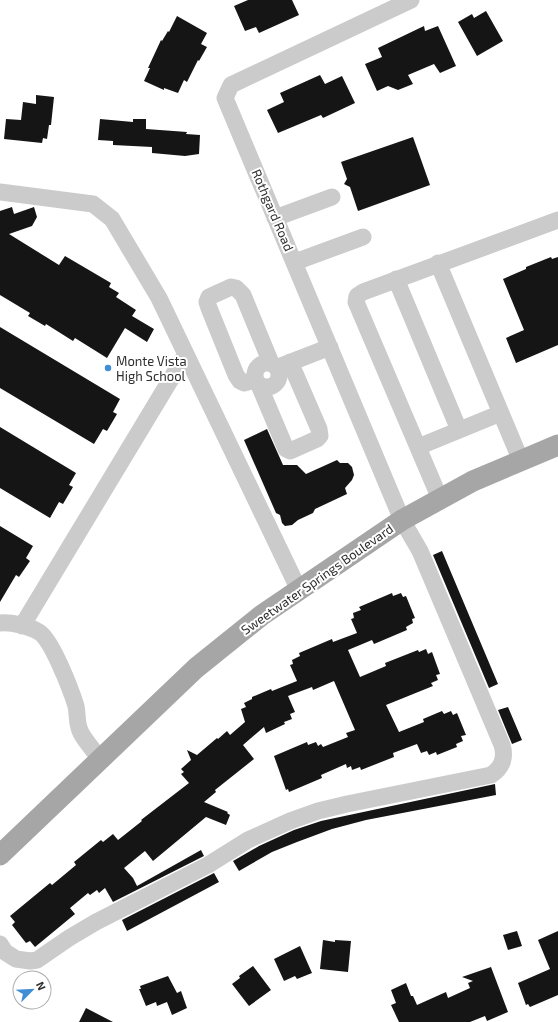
<svg xmlns="http://www.w3.org/2000/svg" width="558" height="1022" font-family="'Exo 2',sans-serif">
<style>
.building{fill:#151515}
.lines{fill:none;stroke-linecap:round;stroke-linejoin:round}
.minor{stroke:#cbcbcb;stroke-width:17}
.major{stroke:#a6a6a6;stroke-width:21}
.poi-dot{fill:#428ed4;stroke:#fff;stroke-width:1.5}
.labels{text-anchor:middle;stroke-width:4;stroke-linejoin:round;paint-order:stroke}
.street-label{font-size:13px;fill:#2e2e2e;stroke:#fff}
.poi-label{font-size:13px;fill:#2e2e2e;stroke:#fff;text-anchor:start}
</style>
<rect width="100%" height="100%" fill="#fff"/>
<!-- building -->
<path class="building" d="M248 0H292L299 15 259 33 256 27 245 31 234 6Z
M486 11 503 41 477 56 458 22 472 14 474 18Z
M177 16 207 33 201 44 207 47 199 61 198 60 187 82 184 80 178 93 164 88V90L144 81 150 68H148L161 40 162 41 168 31 169 32Z
M424 26 425 31 438 26 456 66 440 73 434 64 408 75 413 84 398 90 388 86 377 91 365 64 382 57 378 48Z
M320 75 325 84 342 76 355 103 323 118 321 115 278 133 267 110 284 102 280 93Z
M36 95 54 97 51 125H49L47 139 43 138 42 143 4 139 6 119 21 120 23 102 36 104Z
M100 119 133 122V119H146V129L187 132 186 134 200 135 199 154 185 156 152 153V147L113 145V141L98 140Z
M413 137 430 185 358 211 350 187 344 184 347 179 341 162Z
M12 207 14 214 34 207 37 217 32 226 9 234 59 265 65 256 111 283 109 287 119 293 116 297 136 310 132 316 154 329 147 342 125 328 107 358 75 338 73 341 46 324 45 326 28 316 30 313 0 295V211Z
M551 257 552 259 558 257V345L516 363 506 338 524 330 503 279 526 269V267Z
M0 327 120 399 113 412 117 414 107 431 103 429 94 444 0 388Z
M0 427 76 473 69 485 73 487 63 504 59 502 50 518 0 488Z
M267 429 283 465H297L306 474 337 460 340 463H348L352 467 354 475 352 480 345 488 347 494 315 509 313 513 298 520 292 525 285 526 282 523 280 515 276 513 244 440Z
M0 526 33 546 26 558 30 561 19 577 16 575 0 602Z
M442 551 498 684 489 688 433 555Z
M392 593 393 596 401 593 403 597 406 596 415 618 412 619 413 623 406 627 407 630 374 644 372 640 348 650 360 677 386 666 385 663 418 650 419 652 426 649 428 654 432 652 440 674 436 675 438 680 431 683 433 686 386 705 399 732 424 722 423 719 442 711 444 714 451 711 453 715 457 713 466 735 461 736 463 741 456 744 457 747 437 755 436 752 429 755 427 751 421 753 417 744 393 753 394 757 361 770 360 767 352 770 351 766 347 768 346 764 321 775 322 778 289 792 288 789 286 790 274 756 307 742 308 745 316 742 318 746 321 744 323 747 348 737 346 733 355 730 334 681 313 690 312 687 288 696 295 712 290 714 292 719 284 722 285 724 266 733 264 727 243 745 254 759 215 790 216 792 204 802 228 812 227 813 230 815 226 825 206 817 153 861 145 851 124 868 133 878 137 886 201 850 204 856 113 902 105 888 99 893 97 890 90 895 88 893 70 908 75 914 35 947 30 941 26 943 12 925 15 922 10 916 50 883 52 885 76 865 74 862 101 840 103 842 113 834 118 840 142 821 141 820 189 783 181 774 184 772 181 769 191 760 187 750 197 755 217 738 218 739 227 731 230 735 245 722 241 709 246 707 244 703 252 699V697L271 689 272 691 297 681 290 665 293 664 292 660 300 656 299 653 332 639 333 642 357 633 351 619 354 618 353 613 361 610 359 607Z
M508 707 522 740 512 744 498 710Z
M495 784 496 795 366 820 332 829 297 842 272 852 239 871 233 861 259 846 294 830 321 821Z
M214 873 219 882 127 931 122 920Z
M517 931 522 946 508 950 503 935Z
M558 931V995L530 1007 528 1004 526 1005 518 983 550 969 538 940Z
M323 940 335 942V940L351 941 348 972 320 969Z
M300 946 312 973 297 979 295 976 284 981 274 959Z
M253 966 271 990 249 1006 232 984 240 978 239 976Z
M491 967 508 1012 487 1021 485 1016 470 1022H399L391 1005 396 1003 391 990 406 983 411 996H413L417 1005 446 992 448 998 470 988 468 983 473 981 462 977Z
M168 976 177 993 181 991 187 1008 172 1015 167 1002 157 1006 156 1002 146 1006 139 989H141L140 986Z
M86 1008 113 1022H79Z"/>
<g class="lines">
<!-- minor -->
<path class="minor" d="M0 192 93 204 112 219 159 298 299 590
M275 218 332 197
M295 262 363 237
M438 263 521 461
M396 279 459 430
M255 375a12 12 0 1 1 24 0a12 12 0 1 1-24 0Z
M281 366 330 347
M255 380 244 383 240 381 236 375 209 308 207 302 209 297 231 287 236 288 243 295 271 363
M259 385 286 449 290 451 317 439 320 436 319 429 290 362
M418 447 501 413
M440 499 356 302 357 296 363 292 558 220
M0 623C12 622 29 626 39 632 52 640 71 690 76 706 78 715 76 724 81 733 86 742 94 751 101 760
M22 626 186 354
M0 944 5 952 16 959 30 961 37 960 69 938 96 922 208 865 248 840 290 821 318 811 347 804 491 775C502 768 506 758 502 745L420 551 402 520 225 98 231 85 411 0"/>
<!-- major -->
<path class="major" d="M0 855 196 668 262 615 402 520 473 481 558 445"/>
</g>
<!-- markers -->
<circle class="poi-dot" cx="108" cy="368" r="4"/>
<g class="labels">
<!-- street labels -->
<g class="street-label">
<text transform="translate(273 210) rotate(67)" y="5">Rothgard Road</text>
<text transform="translate(317 579) rotate(-35)" y="5">Sweetwater Springs Boulevard</text>
</g>
<!-- poi labels -->
<g class="poi-label">
<text x="116" y="366">Monte Vista<tspan x="116" dy="15">High School</tspan></text>
</g>
</g>
<!-- north arrow -->
<g transform="translate(32 990) rotate(66)"><circle r="19" fill="#ffffff" stroke="#ababab"/>
<path d="M0-3L7 15L0 10L-7 15Z" fill="#428ed4"/>
<text y="-6" font-size="11" font-weight="bold" text-anchor="middle" fill="#2e2e2e">N</text>
</g>
</svg>
